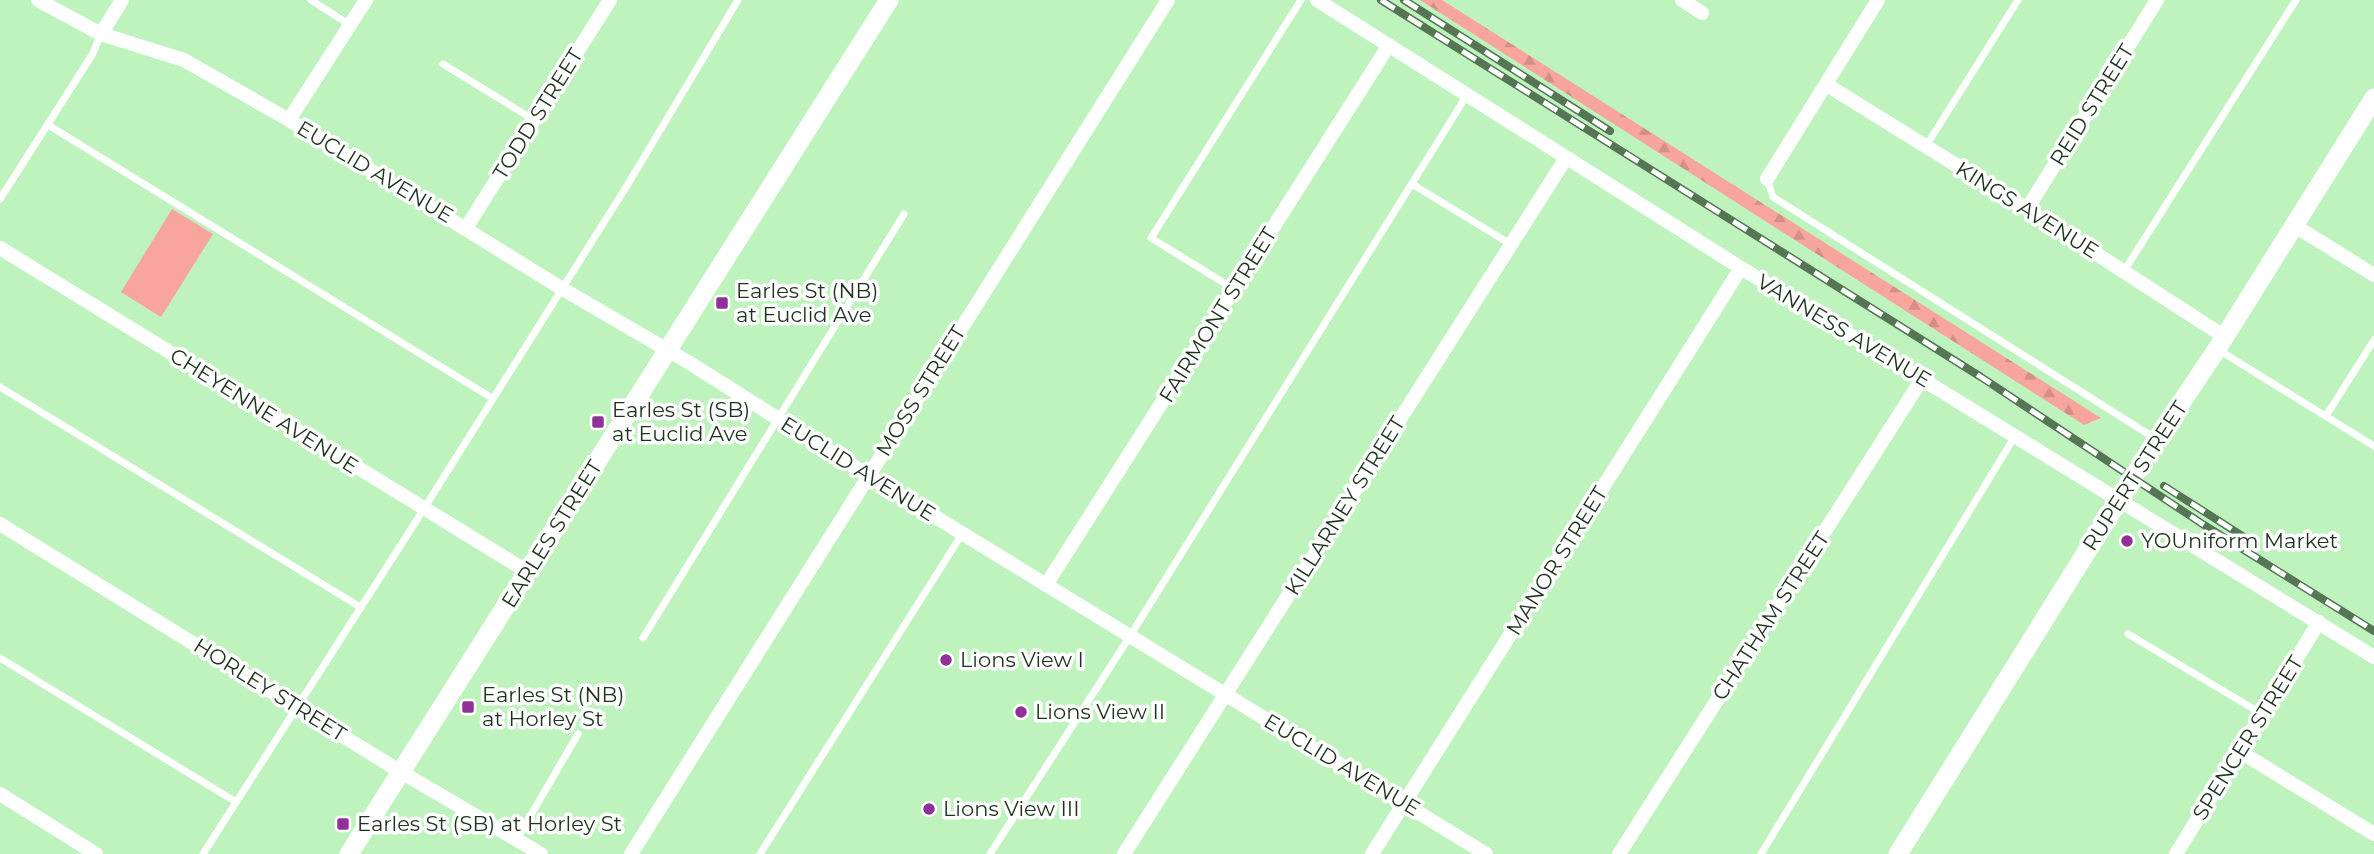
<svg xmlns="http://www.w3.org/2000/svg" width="2374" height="854" font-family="Montserrat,sans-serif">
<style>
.forest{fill:url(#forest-firs)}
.garden{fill:#f8a59e}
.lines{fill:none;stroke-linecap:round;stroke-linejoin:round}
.lane{stroke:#fff;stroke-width:7}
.street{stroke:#fff;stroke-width:14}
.secondary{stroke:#fff;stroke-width:19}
.rail-casing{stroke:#557555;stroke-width:8}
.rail{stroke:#fff;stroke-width:5;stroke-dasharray:16;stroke-linecap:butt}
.poi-dot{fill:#903099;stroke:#fff;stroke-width:2.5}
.labels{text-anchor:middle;stroke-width:7;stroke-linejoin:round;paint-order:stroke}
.street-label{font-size:21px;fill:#1e331e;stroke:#fff}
.poi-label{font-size:21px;fill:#1e331e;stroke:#fff;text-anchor:start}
</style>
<defs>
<pattern id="forest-firs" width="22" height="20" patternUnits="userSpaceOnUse" patternTransform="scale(1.75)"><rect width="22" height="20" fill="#f8a59e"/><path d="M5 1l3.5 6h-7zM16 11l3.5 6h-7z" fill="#d48e88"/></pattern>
</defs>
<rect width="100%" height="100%" fill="#bef3bd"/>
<!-- forest -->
<path class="forest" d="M1420 0H1442L2101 418 2084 425Z"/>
<!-- garden -->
<path class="garden" d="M172 209 213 234 161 317 121 292Z"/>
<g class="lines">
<!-- lane -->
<path class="lane" d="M311 0 350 25
M443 64 534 120
M48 125 492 398
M1926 146 2018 0
M1767 179 1773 197 2156 439
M1412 184 1512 245
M0 199 92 55 101 34
M2124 271 2296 0
M1234 289 1151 238 1301 0
M2217 349 2374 446
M0 387 360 607
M2326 416 2374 340
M2128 634 2262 714
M643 638 904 214
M0 658 236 802
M517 839 578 734
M203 854 413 526 628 184 738 0
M760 854 962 534
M990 854 1130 636 1467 95
M1761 854 2015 436"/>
<!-- street -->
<path class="street" d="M38 0 101 34 184 60 289 120 561 288 688 362 888 488 1486 854
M1317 0 1741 268 2374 657
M1682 0 1702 13
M101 34 122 0
M1827 85 2027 209 2225 337
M289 120 366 0
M1767 179 1878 0
M2027 209 2157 0
M2295 226 2374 275
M466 228 610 0
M0 248 528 572
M0 524 401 772 541 854
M1046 585 1389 45
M2239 751 2374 834
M0 794 96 854
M631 854 1168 0
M1124 854 1566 158
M1372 854 1741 268
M1619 854 1922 379
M2176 854 2319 622"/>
<!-- secondary -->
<path class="secondary" d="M349 854 889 0
M1898 854 2157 439 2217 349 2374 98"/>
<defs>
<path id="rail" d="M1381 0 1981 377 2204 525 2374 631
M1404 0 1610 131
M2164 486 2244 537"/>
</defs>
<!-- rail casing -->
<use href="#rail" class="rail-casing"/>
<!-- rail -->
<use href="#rail" class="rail"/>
</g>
<!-- markers -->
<g class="poi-dot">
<rect x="715" y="296" width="14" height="14" rx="3.5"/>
<rect x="591" y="415" width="14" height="14" rx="3.5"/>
<circle cx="2127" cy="541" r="7"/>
<circle cx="946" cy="660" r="7"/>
<rect x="461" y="700" width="14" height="14" rx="3.5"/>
<circle cx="1021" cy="712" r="7"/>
<circle cx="929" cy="809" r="7"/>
<rect x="336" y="817" width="14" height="14" rx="3.5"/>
</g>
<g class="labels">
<!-- street labels -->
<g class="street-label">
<text transform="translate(2092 105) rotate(-58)" y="7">REID STREET</text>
<text transform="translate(538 114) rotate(-58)" y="7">TODD STREET</text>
<text transform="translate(375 172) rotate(31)" y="7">EUCLID AVENUE</text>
<text transform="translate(2027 210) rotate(32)" y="7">KINGS AVENUE</text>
<text transform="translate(1218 315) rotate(-58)" y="7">FAIRMONT STREET</text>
<text transform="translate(1844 331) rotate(31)" y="7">VANNESS AVENUE</text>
<text transform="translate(921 391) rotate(-58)" y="7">MOSS STREET</text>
<text transform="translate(264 411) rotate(32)" y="7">CHEYENNE AVENUE</text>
<text transform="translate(858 469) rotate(32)" y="7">EUCLID AVENUE</text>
<text transform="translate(2135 476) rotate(-57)" y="7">RUPERT STREET</text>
<text transform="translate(1345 506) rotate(-58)" y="7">KILLARNEY STREET</text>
<text transform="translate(552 534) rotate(-58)" y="7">EARLES STREET</text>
<text transform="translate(1557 561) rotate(-58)" y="7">MANOR STREET</text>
<text transform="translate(1771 616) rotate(-57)" y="7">CHATHAM STREET</text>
<text transform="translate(270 690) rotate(32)" y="7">HORLEY STREET</text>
<text transform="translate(2248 738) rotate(-58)" y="7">SPENCER STREET</text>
<text transform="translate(1342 765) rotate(31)" y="7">EUCLID AVENUE</text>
</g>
<!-- poi labels -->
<g class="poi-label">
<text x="736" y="298">Earles St (NB)<tspan x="736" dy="24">at Euclid Ave</tspan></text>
<text x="612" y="417">Earles St (SB)<tspan x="612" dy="24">at Euclid Ave</tspan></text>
<text x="2141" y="548">YOUniform Market</text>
<text x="960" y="667">Lions View I</text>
<text x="482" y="702">Earles St (NB)<tspan x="482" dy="24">at Horley St</tspan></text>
<text x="1035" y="719">Lions View II</text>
<text x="943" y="816">Lions View III</text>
<text x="357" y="831">Earles St (SB) at Horley St</text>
</g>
</g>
</svg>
